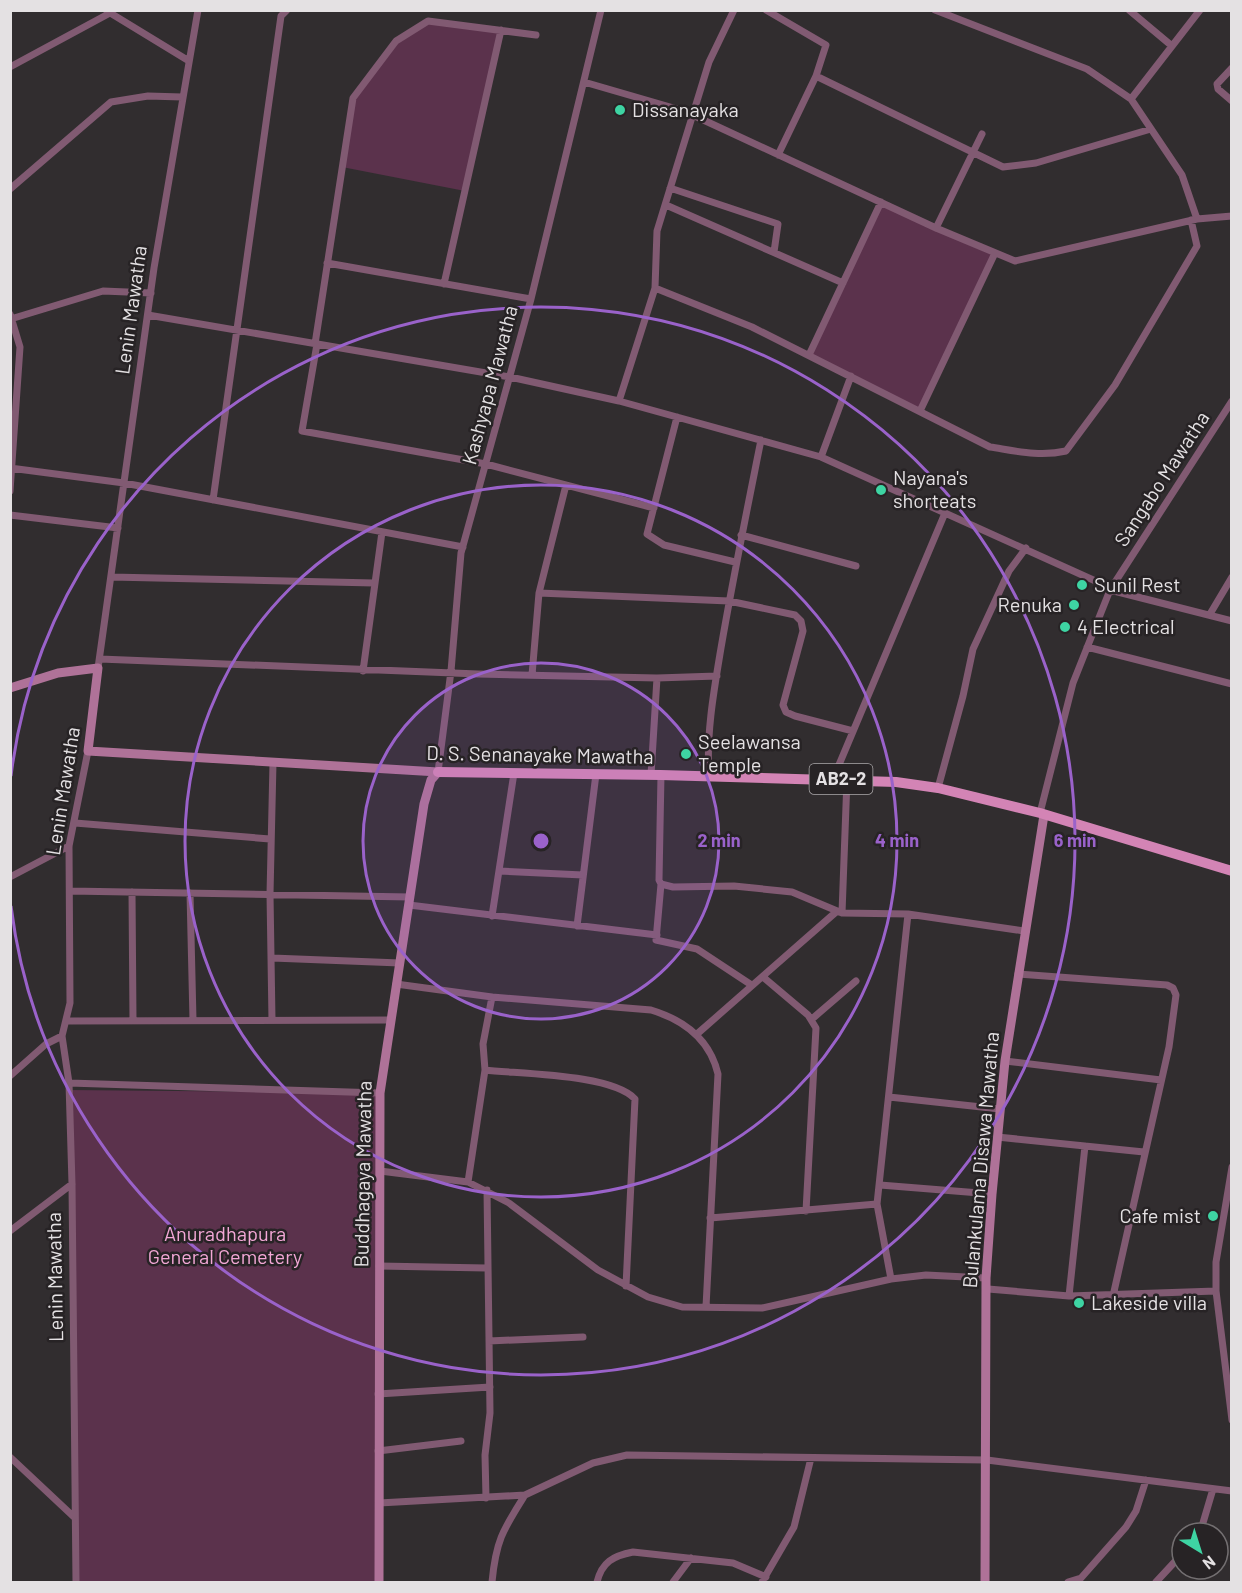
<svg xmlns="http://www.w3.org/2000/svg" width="1242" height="1593" font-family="Barlow,sans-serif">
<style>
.green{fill:#5b324c}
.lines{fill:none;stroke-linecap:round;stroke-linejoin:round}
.street{stroke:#815a72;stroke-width:7}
.secondary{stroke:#af7298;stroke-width:9}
.primary{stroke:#d384b5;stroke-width:10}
.ring{fill:none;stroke:#9a62ca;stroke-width:3}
.poi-dot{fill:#3ed4a3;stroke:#272325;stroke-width:2}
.labels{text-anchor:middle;stroke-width:5;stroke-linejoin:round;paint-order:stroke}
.shield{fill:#272325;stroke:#aba8aa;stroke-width:1.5}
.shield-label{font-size:18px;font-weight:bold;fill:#e4e1e3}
.poi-label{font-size:20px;fill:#e4e1e3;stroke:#272325;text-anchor:start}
.street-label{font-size:20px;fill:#e4e1e3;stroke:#272325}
.park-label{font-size:20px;fill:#f3a7d6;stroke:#272325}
.centre{fill:#9a62ca;stroke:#272325;stroke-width:3}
.ring-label{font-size:18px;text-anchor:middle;font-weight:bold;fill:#9a62ca;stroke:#272325;stroke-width:5;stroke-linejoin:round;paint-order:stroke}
</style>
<rect width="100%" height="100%" fill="#312d2f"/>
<!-- green -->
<path class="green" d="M428 21 501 30 465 191 342 167 353 98 396 41Z
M881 202 995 253 920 411 809 355Z
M67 1090 380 1093 378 1582H74L70 1110Z"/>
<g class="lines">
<!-- street -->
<path class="street" d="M766 10 826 45 816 76 778 155
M935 10 1087 69 1131 99
M1129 10 1172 46
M107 11 189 61
M10 67 110 13
M1232 68 1217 84 1218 89 1232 101
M816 76 1003 167 1036 163 1151 129
M584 82 684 111 936 228 1015 261 1197 219 1232 216
M670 188 778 224 774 252
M10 189 111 102 148 96 182 97
M666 205 843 283
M1197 219 1182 175 1131 99 1200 10
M936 228 982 134
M327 263 531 299
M444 284 501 30
M655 288 752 327 990 447C1016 451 1040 457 1066 451L1115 385 1197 246 1191 220
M10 314 20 347 10 491
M148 315 510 377 619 401 821 457 1111 588
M14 318 103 291 151 293
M315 344 353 98 396 41 428 21 536 35
M317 344 302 431 486 464 654 508
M809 355 881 202
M619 401 655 288 657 231 709 62 734 10
M920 411 995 253
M677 417 647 534 664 545 735 562
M821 457 851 376
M10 468 124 483 463 547
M213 500 281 16 287 10
M10 515 118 528
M741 535 856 566
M111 577 374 583
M1110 590 1232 621
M539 593 729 601 795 615 801 621 803 631 783 705 786 712 795 716 853 731
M1210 614 1232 577
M1087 647 1232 684
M100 659 478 674 657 678 717 676
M98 668 154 268 198 10
M363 671 382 532
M532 675 539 593 566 485
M438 772 451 671 461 553 531 299 601 10
M651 775 657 678
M661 775 659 880 661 884 673 887 734 886 792 892 842 913 908 914 1024 931
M709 776C706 734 714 690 721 648 733 578 747 510 761 440
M833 779 945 513
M938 788 963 696 973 649 1009 571 1026 548
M1040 813 1073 683 1110 590 1232 401
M75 823 270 839
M500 871 583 875
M10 877 69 846
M661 884 656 940 697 949 750 984
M70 891 410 897
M132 892 133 1020
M190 893 193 1020
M409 905 657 935
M842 913 847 779
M492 916 514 773
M577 926 596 774
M272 958 400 963
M1018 974 1167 985 1173 988 1176 995 1169 1047 1113 1296
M763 977 808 1015 816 1028 806 1211
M396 984 492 997 651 1010C684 1020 710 1040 718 1074L706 1307
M812 1019 856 981
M272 1020 270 894 273 763
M67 1021 390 1020
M697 1034 836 912
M1005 1061 1161 1080
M485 1070C520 1074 612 1074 635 1099L626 1286
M10 1076 46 1044 62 1036
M69 1083 380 1093
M889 1097 1000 1109
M997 1137 1144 1152
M1232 1167 1216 1262V1291L1232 1420
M380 1171 468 1182 509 1203 598 1270 648 1297 682 1307 762 1308 891 1279 926 1275 986 1278
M468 1182 485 1070 483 1044 492 997
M880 1185 992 1194
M710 1218 877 1204
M10 1231 72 1184
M379 1266 486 1268
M891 1279 877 1204 908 914
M988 1289 1069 1296 1216 1291
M1069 1296 1085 1146
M489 1341 583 1337
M378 1394 490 1387
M378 1451 461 1441
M10 1457 75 1518
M486 1498 485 1455 490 1413 487 1190
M379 1503 525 1495 593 1463 627 1455 987 1460 1232 1491
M1200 1533 1213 1489
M76 1582 72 1184 69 1083 62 1036 70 1003 69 846 88 751
M492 1582C496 1540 503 1530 525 1495
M597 1582C602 1562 613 1556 633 1552L733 1563 766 1577
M673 1582 691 1558
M762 1582 794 1527 811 1458
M1068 1582 1081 1578 1126 1527 1136 1511 1146 1480
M1156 1582 1182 1554"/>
<!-- secondary -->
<path class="secondary" d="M10 688 58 673 98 668 88 751 438 772
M379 1582 380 1093 424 804 431 780 438 772
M985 1582 986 1278 992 1194 1005 1061 1044 815"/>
<!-- primary -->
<path class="primary" d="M438 772 661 775 896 782 938 788 1040 813 1232 871"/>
</g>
<!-- distance rings -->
<circle cx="541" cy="841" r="178" fill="#9a62ca" fill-opacity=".12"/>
<g class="ring">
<circle cx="541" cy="841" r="178"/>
<circle cx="541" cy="841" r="356"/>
<path d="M11 776A534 534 0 1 1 11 906"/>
</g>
<!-- markers -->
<g class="poi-dot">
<circle cx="620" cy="110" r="6"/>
<circle cx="881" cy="490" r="6"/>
<circle cx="1082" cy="585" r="6"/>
<circle cx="1074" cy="605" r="6"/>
<circle cx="1065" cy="627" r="6"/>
<circle cx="686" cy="754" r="6"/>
<circle cx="1213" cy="1216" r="6"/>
<circle cx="1079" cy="1303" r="6"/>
</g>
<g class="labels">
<!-- shield labels -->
<rect class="shield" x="809.5" y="764" width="63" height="30" rx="4.5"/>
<g class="shield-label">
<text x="841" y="785">AB2-2</text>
</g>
<!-- poi labels -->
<g class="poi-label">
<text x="632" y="117">Dissanayaka</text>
<text x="893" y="485">Nayana's<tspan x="893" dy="23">shorteats</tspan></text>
<text x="1094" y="592">Sunil Rest</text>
<text x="1062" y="612" text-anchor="end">Renuka</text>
<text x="1077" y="634">4 Electrical</text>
<text x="698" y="749">Seelawansa<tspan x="698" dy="23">Temple</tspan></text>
<text x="1201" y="1223" text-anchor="end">Cafe mist</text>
<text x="1091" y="1310">Lakeside villa</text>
</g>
<!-- street labels -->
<g class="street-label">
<text transform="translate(131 310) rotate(-82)" y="7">Lenin Mawatha</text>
<text transform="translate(490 385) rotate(-75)" y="7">Kashyapa Mawatha</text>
<text transform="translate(1162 479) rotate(-57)" y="7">Sangabo Mawatha</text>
<text transform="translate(540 755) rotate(1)" y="7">D. S. Senanayake Mawatha</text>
<text transform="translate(63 791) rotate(-81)" y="7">Lenin Mawatha</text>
<text transform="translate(981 1160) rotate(-85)" y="7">Bulankulama Disawa Mawatha</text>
<text transform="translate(363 1174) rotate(-89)" y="7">Buddhagaya Mawatha</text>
<text transform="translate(55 1277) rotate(-91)" y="7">Lenin Mawatha</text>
</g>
<!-- park labels -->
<g class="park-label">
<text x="225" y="1241">Anuradhapura<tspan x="225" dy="23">General Cemetery</tspan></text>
</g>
</g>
<circle cx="541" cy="841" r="9" class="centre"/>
<g class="ring-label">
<text x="719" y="847">2 min</text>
<text x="897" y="847">4 min</text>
<text x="1075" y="847">6 min</text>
</g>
<!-- border -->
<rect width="1242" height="1593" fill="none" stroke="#e4e1e3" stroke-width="24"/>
<!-- north arrow -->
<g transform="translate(1200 1551) rotate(142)"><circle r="28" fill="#272325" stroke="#736f71" stroke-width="1.5"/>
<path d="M0-4.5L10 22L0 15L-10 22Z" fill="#3ed4a3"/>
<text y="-9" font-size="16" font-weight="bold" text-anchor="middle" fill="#e4e1e3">N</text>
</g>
</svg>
